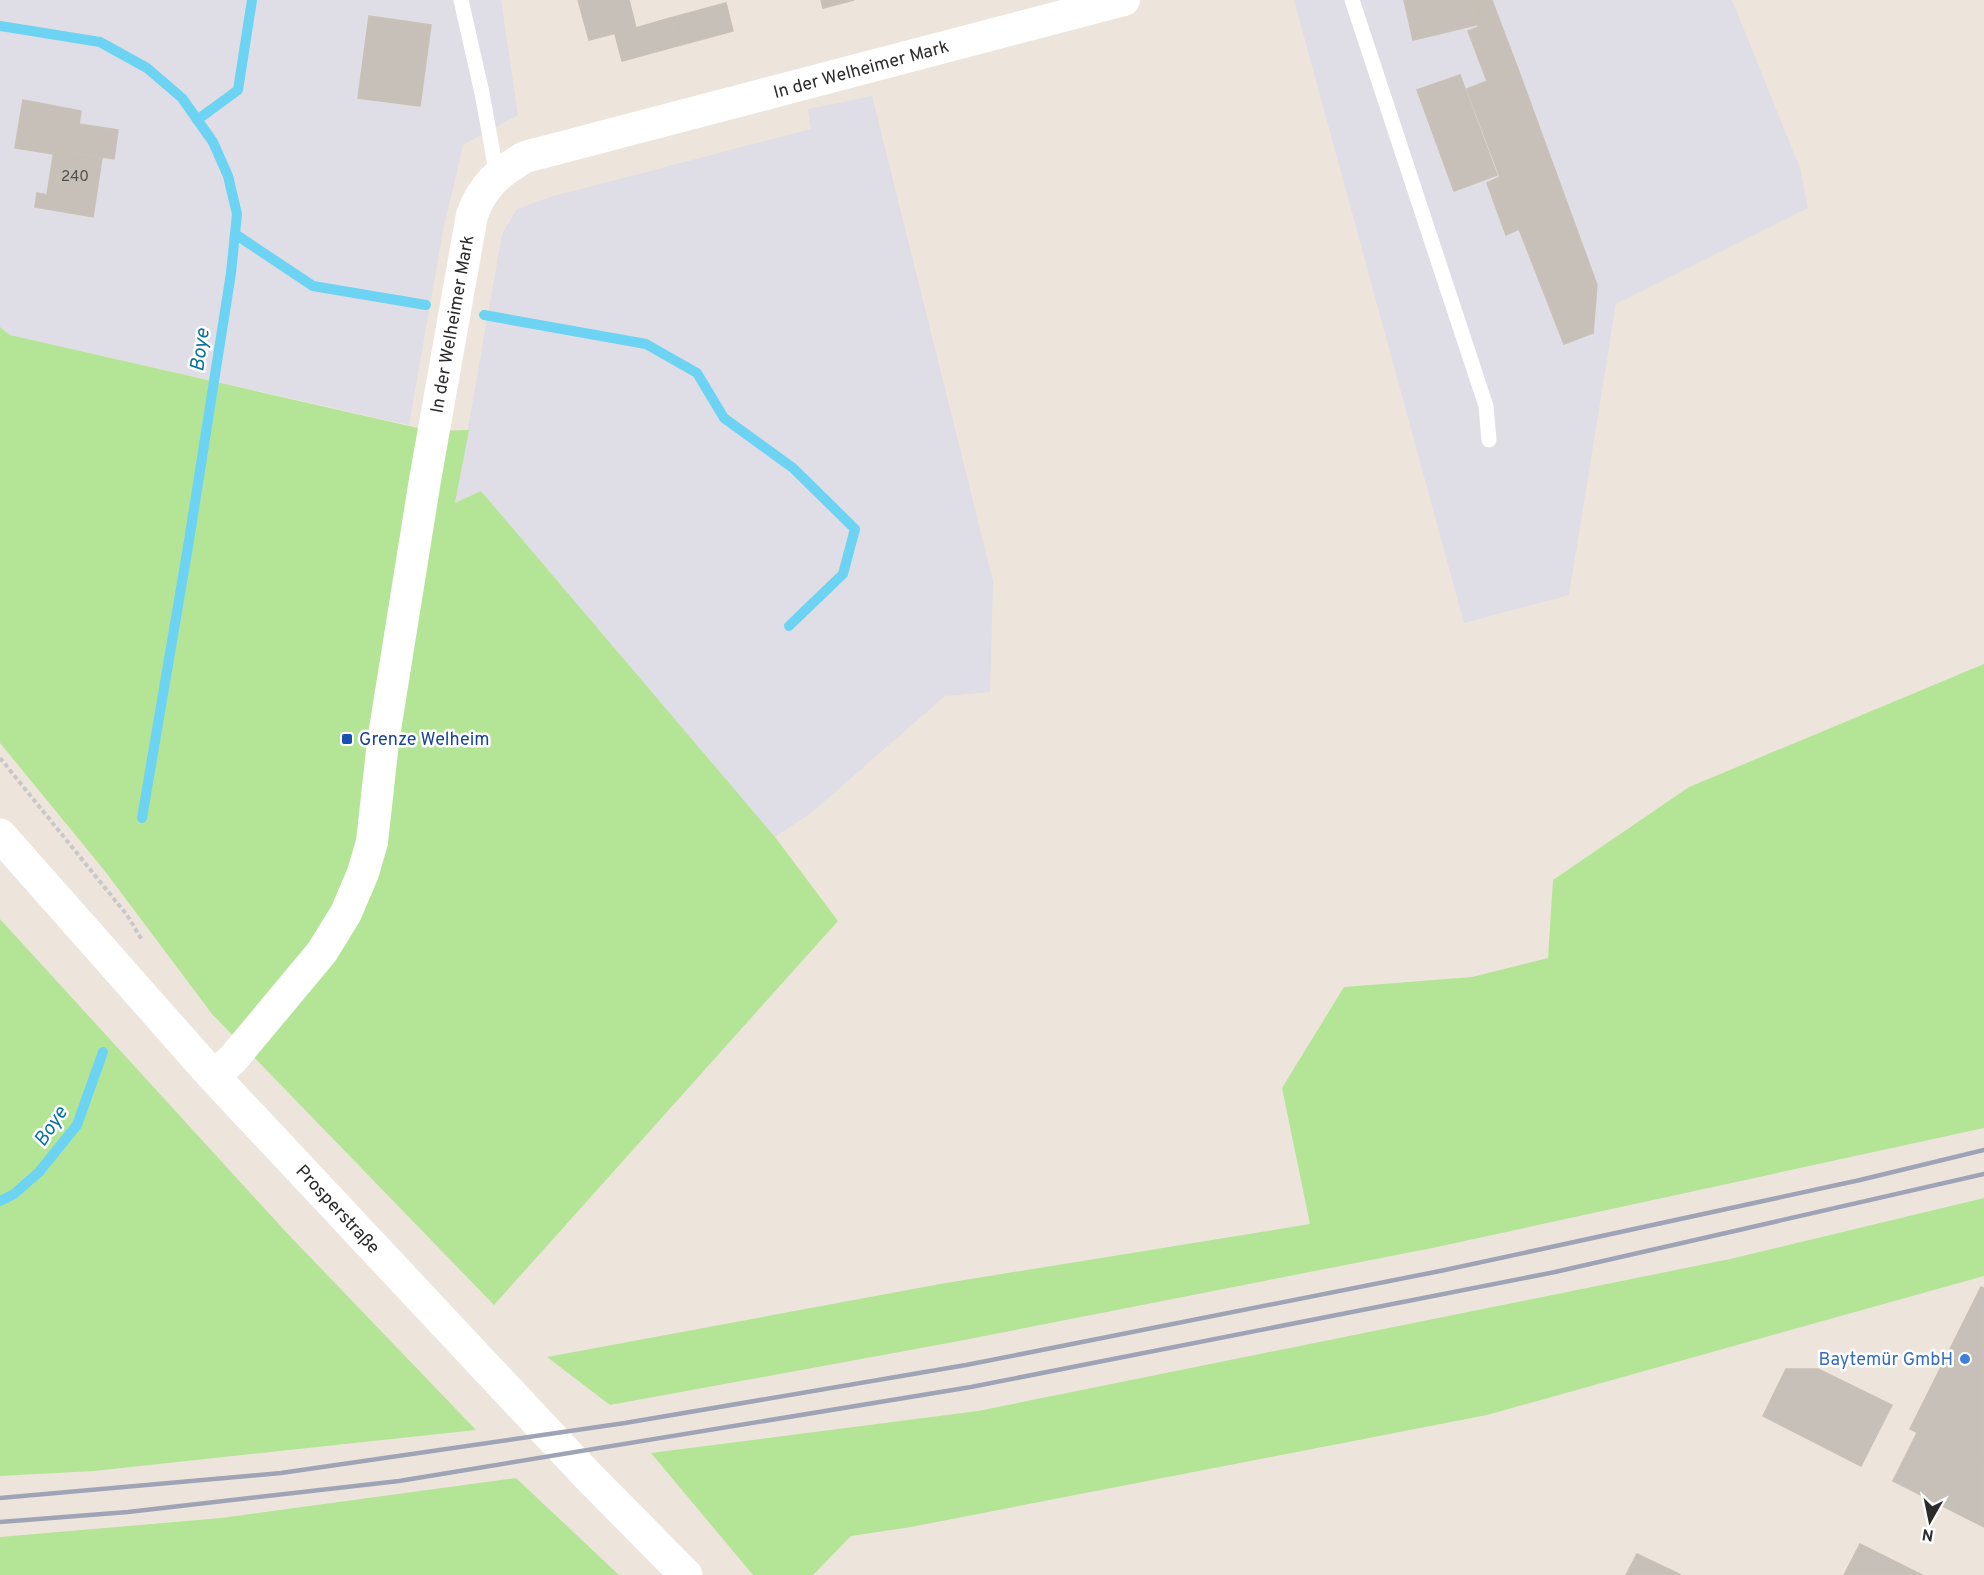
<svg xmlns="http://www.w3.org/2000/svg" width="1984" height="1575" font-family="Overpass,sans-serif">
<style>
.industrial{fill:#dfdde5}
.green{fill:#b4e597}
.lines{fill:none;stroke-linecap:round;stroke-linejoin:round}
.stream{stroke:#6cd3f3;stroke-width:10}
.building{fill:#c6c0b8;stroke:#c9c1b6;stroke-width:1.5}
.path{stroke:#c8c8c8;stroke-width:4;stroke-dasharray:4.5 3;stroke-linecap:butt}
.service{stroke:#fff;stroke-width:15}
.minor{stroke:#fff;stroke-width:32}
.secondary{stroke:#fff;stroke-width:33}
.rail{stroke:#9fa3b6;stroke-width:4.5}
.transit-dot{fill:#1a4fb4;stroke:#fff;stroke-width:2}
.shop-dot{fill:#3f7fe0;stroke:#fff;stroke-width:2}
.labels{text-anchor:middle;stroke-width:5;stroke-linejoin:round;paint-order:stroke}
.number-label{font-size:15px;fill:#52504e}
.street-label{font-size:18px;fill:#2b2b2b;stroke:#fff}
.transit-label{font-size:18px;fill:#164399;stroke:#fff;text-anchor:start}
.shop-label{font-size:18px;fill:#366cbe;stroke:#fff;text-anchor:end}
.water-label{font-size:20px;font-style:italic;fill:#0972a0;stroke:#fff}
</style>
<rect width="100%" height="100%" fill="#ede5dc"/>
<!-- industrial -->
<path class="industrial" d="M0 0H501L518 115 463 145 443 231 409 425 10 335 0 327Z
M1294 0H1732L1800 168 1808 208 1616 304 1569 595 1464 623Z
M872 96 993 581 990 692 945 696 811 813 775 837 481 491 455 503 502 234 517 209 550 197 811 129 808 109Z"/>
<!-- green -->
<path class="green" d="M0 327 10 335 431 431 469 430 455 503 481 491 775 837 838 921 494 1305 212 1014 104 870 0 743Z
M1984 664V1128L1437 1247 959 1341 610 1405 547 1357 940 1284 1310 1224 1282 1088 1344 987 1472 977 1548 958 1553 880 1689 787Z
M0 919 286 1232 476 1430 94 1471 0 1476Z
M1984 1198V1276L1487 1415 911 1527 851 1536 813 1575H753L651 1453 978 1411 1730 1259Z
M516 1478 619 1575H0V1537L221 1518Z"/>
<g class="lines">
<!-- stream -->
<path class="stream" d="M0 26 100 42 147 68 182 98 213 142 228 176 237 214 231 273 188 547 142 818
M197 120 238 90 252 0
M235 234 313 286 426 305
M484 315 646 344 697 373 724 418 793 468 855 529 843 574 789 626
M0 1201 14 1194 39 1172 77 1125 103 1052"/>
</g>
<!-- building -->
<path class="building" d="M578 0H629L636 28 589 40Z
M821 0H854L823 8Z
M1404 0H1471L1476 25 1413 40Z
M1471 0H1492L1499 19 1478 27Z
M726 3 733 31 677 46 670 18Z
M369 16 431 25 420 106 358 98Z
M670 18 677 46 622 61 615 34Z
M1499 19 1518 69 1487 81 1468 31Z
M1518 69 1597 285 1593 333 1564 344 1519 229 1506 235 1487 183 1500 177 1467 89Z
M1460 75 1497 175 1454 191 1417 90Z
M23 100 81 111 79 124 118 130 114 159 54 150 53 154 15 148Z
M54 150 102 158 93 217 35 207 37 193 47 195Z
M1981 1287 1984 1288V1466L1910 1429Z
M1786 1369H1818L1892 1405 1861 1466 1763 1416Z
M1917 1433 1984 1466V1527L1893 1481Z
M1860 1544 1922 1575H1844Z
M1637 1554 1681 1575H1626Z"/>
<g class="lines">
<!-- path -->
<path class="path" d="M0 758 127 915 142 940"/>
<!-- service -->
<path class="service" d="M461 0 482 93 497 176
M1352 0 1486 406 1489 440"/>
<!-- minor -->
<path class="minor" d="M213 1076 232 1060 322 952 346 913 363 873 372 842 383 742 425 480 472 215C483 185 498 173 525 157L1124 0"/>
<!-- secondary -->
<path class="secondary" d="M0 835 213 1076 588 1476 686 1575"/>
<!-- rail -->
<path class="rail" d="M0 1498 281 1473 625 1423 966 1365 1445 1270 1860 1180 1984 1150
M0 1522 128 1512 399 1481 971 1387 1555 1272 1984 1174"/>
</g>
<!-- markers -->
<rect class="transit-dot" x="341" y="733" width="12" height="12" rx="3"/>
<circle class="shop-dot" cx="1965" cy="1359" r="6"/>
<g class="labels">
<!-- number labels -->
<g class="number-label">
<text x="75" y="181">240</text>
</g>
<!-- street labels -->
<g class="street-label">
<text transform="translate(861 69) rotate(-15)" y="6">In der Welheimer Mark</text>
<text transform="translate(452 324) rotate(-80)" y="6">In der Welheimer Mark</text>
<text transform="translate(338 1209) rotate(47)" y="6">Prosperstraße</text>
</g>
<!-- transit labels -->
<g class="transit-label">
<text x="359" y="745">Grenze Welheim</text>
</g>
<!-- shop labels -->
<g class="shop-label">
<text x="1953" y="1365">Baytemür GmbH</text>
</g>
<!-- water labels -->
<g class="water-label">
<text transform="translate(199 350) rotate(-82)" y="7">Boye</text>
<text transform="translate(50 1126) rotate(-56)" y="7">Boye</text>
</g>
</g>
<!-- north arrow -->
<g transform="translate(1930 1521) rotate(189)" stroke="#ffffff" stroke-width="4.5" paint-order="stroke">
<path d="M0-4.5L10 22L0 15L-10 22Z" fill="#2b2b2b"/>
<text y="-9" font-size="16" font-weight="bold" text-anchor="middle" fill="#2b2b2b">N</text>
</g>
</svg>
